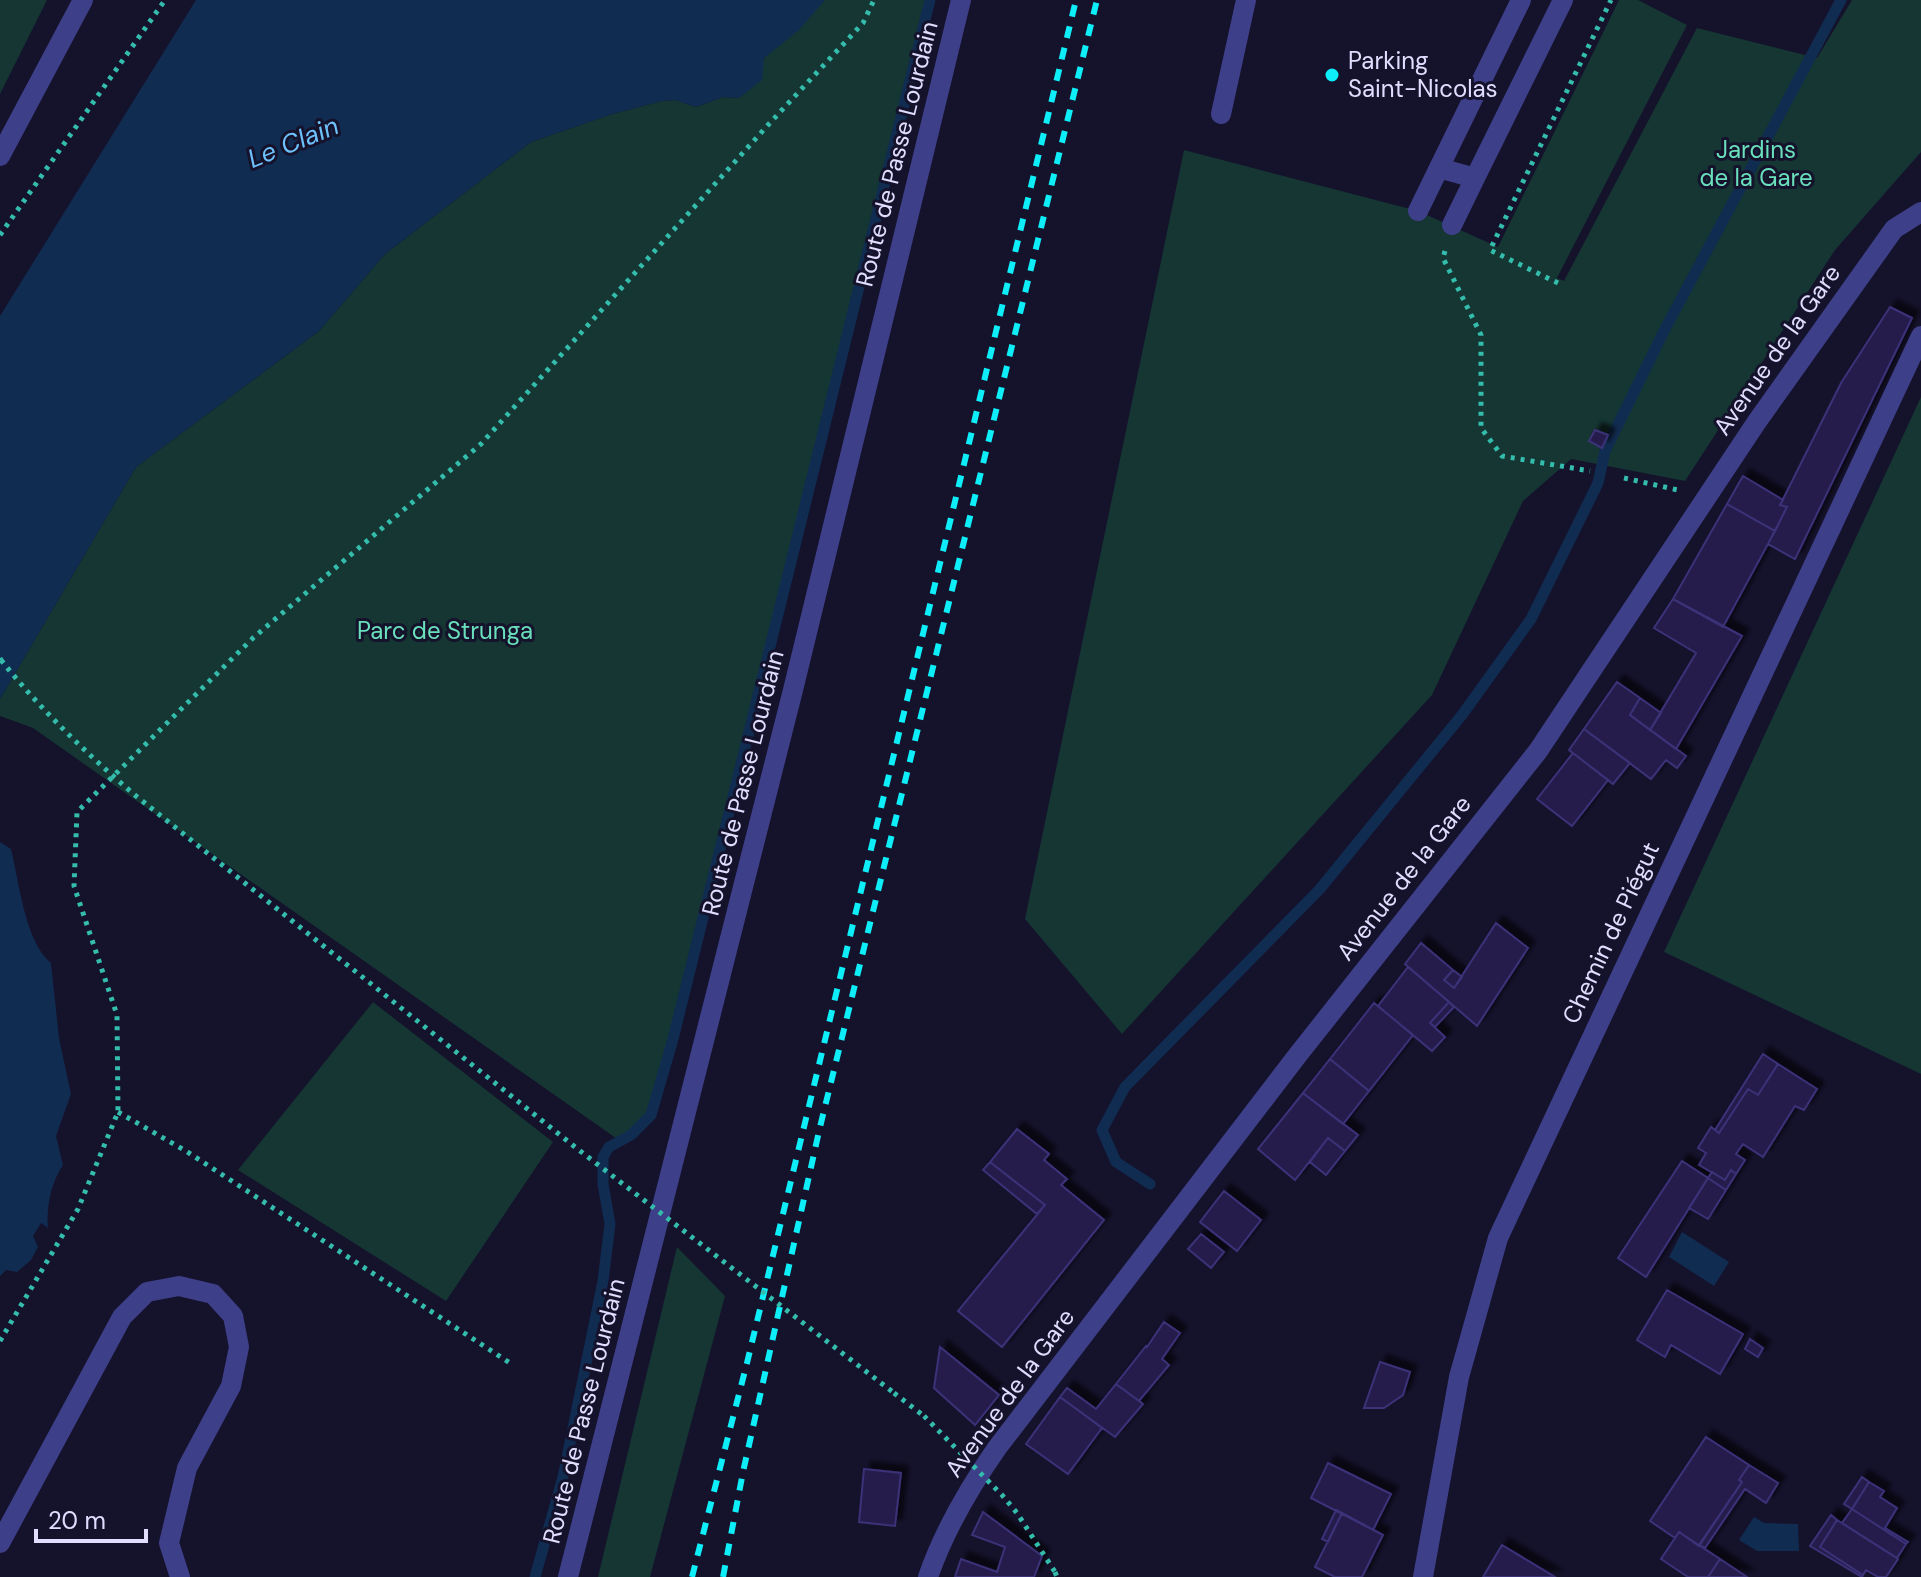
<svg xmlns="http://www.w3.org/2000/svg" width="1921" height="1577" font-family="'DM Sans',sans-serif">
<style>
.green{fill:#153633}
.water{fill:#112c51}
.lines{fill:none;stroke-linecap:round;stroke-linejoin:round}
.stream{stroke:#112c51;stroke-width:11}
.building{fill:#251e4c;stroke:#3b3178;stroke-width:2;filter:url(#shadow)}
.path{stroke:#34bcac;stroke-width:5;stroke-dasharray:4 6;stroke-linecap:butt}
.minor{stroke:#3e3f89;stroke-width:20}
.rail{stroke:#0eeef9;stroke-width:6;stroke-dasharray:12 10;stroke-linecap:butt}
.path-bridge{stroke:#34bcac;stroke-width:5;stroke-dasharray:4 6;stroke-linecap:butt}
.poi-dot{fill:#0eeef9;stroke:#15122c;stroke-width:3}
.labels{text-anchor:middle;stroke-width:6;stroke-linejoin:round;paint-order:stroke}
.poi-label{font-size:24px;fill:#e0ddfe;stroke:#15122c;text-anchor:start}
.park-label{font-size:24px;fill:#69dfbb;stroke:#15122c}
.street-label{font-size:24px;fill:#e0ddfe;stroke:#15122c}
.water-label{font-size:26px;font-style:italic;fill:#6ec2fc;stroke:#15122c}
</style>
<defs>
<filter id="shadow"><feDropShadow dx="7" dy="-7" stdDeviation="2" flood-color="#0009"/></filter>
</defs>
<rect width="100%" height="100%" fill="#15122c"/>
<!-- green -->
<path class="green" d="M0 0H47L0 94Z
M824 0H930L651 1115 631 1135 620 1141 33 728 0 716V699L136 467 319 331 385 254 531 142 612 114 662 101 675 100 696 107 723 97 739 98 764 58Z
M1619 0H1638L1687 25 1557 278 1564 281 1697 28 1817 58 1852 0H1921V152L1835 250 1685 481 1571 459 1523 501 1432 695 1122 1034 1025 919 1184 150 1418 211 1498 247Z
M1921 397V1074L1664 952Z
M373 1002 553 1142 446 1301 238 1170Z
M677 1247 725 1296 650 1577H598Z"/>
<!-- water -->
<path class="water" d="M196 0H825L799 30 764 58 762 80 739 98 723 97 696 107 675 100 662 101 612 114 531 142 385 254 319 331 136 467 0 699V316Z
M0 842 11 849C19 881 25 942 51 963L59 1038 71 1094 56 1136 63 1165C51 1183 46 1207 48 1228L41 1223 33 1236 38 1247 31 1260 17 1272 6 1270 0 1276Z
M1682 1232 1729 1262 1714 1286 1669 1257Z
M1754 1517 1764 1523 1798 1524 1799 1551H1757L1739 1540Z"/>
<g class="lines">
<!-- stream -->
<path class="stream" d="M1150 1184 1116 1162 1102 1130 1125 1087 1319 890 1462 715 1531 619 1598 483 1605 451 1665 329 1841 0
M535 1577 563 1477 603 1281 610 1224 603 1184V1157L609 1147 631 1135 651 1115 673 1039 930 0"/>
</g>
<!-- building -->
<path class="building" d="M1890 307 1912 318 1795 559 1768 544 1787 507 1780 505 1841 383Z
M1595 430 1608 435 1602 448 1589 441Z
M1743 476 1783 500 1780 505 1787 507 1775 531 1727 504Z
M1727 504 1775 531 1723 627 1673 599Z
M1673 599 1742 636 1676 749 1650 730 1696 653 1654 628Z
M1617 682 1640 698 1630 715 1686 756 1677 768 1666 760 1651 779 1584 729Z
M1640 698 1661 713 1650 730 1630 715Z
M1584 729 1630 763 1613 784 1569 750Z
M1573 753 1608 780 1572 826 1537 799Z
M1496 923 1528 948 1477 1026 1405 964 1421 943 1453 970 1444 980 1454 988Z
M1408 967 1449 1002 1430 1023 1445 1037 1432 1051 1378 1006Z
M1453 970 1462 977 1454 988 1444 980Z
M1449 1002 1454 1007 1435 1027 1430 1023Z
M1374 1003 1413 1035 1369 1091 1330 1059Z
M1763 1054 1778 1064 1758 1095 1748 1089 1719 1133 1715 1130Z
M1330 1059 1369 1091 1343 1124 1303 1093Z
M1778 1064 1817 1089 1804 1110 1795 1106 1763 1157 1743 1144 1736 1154 1745 1160 1736 1174 1731 1170 1725 1180 1699 1165 1706 1153 1698 1148 1711 1127 1719 1133 1748 1089 1758 1095Z
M1303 1093 1358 1135 1345 1151 1328 1138 1295 1180 1258 1149Z
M1017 1129 1049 1154 1044 1160 1067 1179 1061 1185 1104 1220 1002 1347 958 1311 1045 1205 990 1162Z
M1328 1138 1345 1151 1326 1175 1310 1162Z
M1682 1161 1708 1178 1646 1277 1618 1258Z
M990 1162 1045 1205 1037 1214 983 1170Z
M1731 1170 1736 1174 1726 1190 1708 1178 1712 1172 1725 1180Z
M1708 1178 1726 1190 1708 1219 1689 1208Z
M1224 1191 1261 1220 1237 1251 1200 1222Z
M1201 1234 1224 1252 1211 1268 1188 1249Z
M1667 1290 1743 1334 1720 1374 1671 1345 1665 1357 1637 1340Z
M1164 1322 1180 1333 1162 1359 1169 1365 1139 1401 1116 1384 1146 1346 1147 1347Z
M1750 1339 1763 1348 1758 1357 1745 1349Z
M940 1347 999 1395 975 1425 934 1388Z
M1380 1362 1410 1372 1403 1395 1384 1408H1364Z
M1116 1384 1143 1404 1115 1437 1060 1397 1067 1388 1096 1409Z
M1060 1397 1102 1428 1068 1474 1026 1444Z
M1706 1437 1749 1465 1739 1480 1742 1482 1699 1546 1679 1532 1675 1538 1650 1521Z
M1328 1463 1391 1494 1373 1530 1311 1498Z
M1749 1465 1778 1483 1766 1503 1745 1489 1705 1548 1699 1545 1742 1482 1739 1480Z
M864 1469 901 1473 895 1526 859 1522Z
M1862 1477 1869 1482 1852 1509 1844 1504Z
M1869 1482 1884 1491 1880 1497 1897 1508 1885 1528 1908 1542 1906 1544 1852 1509Z
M1852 1509 1906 1544 1897 1558 1842 1523Z
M1336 1510 1342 1513 1328 1542 1322 1539Z
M983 1512 1042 1556 1034 1577H955L961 1559 997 1572 1005 1547 972 1535Z
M1342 1513 1383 1535 1362 1577H1335L1315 1567Z
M1831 1515 1837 1520 1820 1547 1863 1575 1862 1577 1810 1546Z
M1837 1520 1898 1559 1886 1577H1878L1866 1570 1863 1575 1820 1547Z
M1679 1532 1720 1559 1708 1577H1688L1661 1559Z
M1502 1545 1555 1577H1483Z
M1720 1559 1747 1577H1708Z"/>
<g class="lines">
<!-- path -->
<path class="path" d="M0 235 165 0
M1445 251 1443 258 1481 335V428L1502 456 1590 471
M1558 283 1490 250 1611 0
M1624 478 1678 490
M0 658 1 660
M118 1112 186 1151 513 1365
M0 1341 78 1209 118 1112 117 1015 74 886 77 812 253 638 481 444 768 125 863 23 874 0
M894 1393 924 1416
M1055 1572 1057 1577"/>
<!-- minor -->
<path class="minor" d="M1221 114 1246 0
M0 156 83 0
M1439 168 1475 178 1563 0
M1418 211 1521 0
M1452 225 1475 178
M0 1543 122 1317 147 1292 179 1286 213 1294 233 1316 239 1347 231 1386 187 1468 169 1543 180 1577
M568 1577 793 690 961 0
M928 1577C944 1531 969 1488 997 1448L1297 1056 1538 751 1756 423 1894 229 1921 212
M1423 1577 1459 1377 1498 1238 1921 336"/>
<!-- rail -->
<path class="rail" d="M692 1577 747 1363 1076 0
M723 1577 743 1472 820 1127 1097 0"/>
<!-- path-bridge -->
<path class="path-bridge" d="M1 660C41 710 87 754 136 796L575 1147 894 1393
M924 1416 1002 1495 1017 1513 1055 1572"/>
</g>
<!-- markers -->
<circle class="poi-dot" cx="1332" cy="75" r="8"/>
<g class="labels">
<!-- poi labels -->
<g class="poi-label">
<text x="1348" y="69">Parking<tspan x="1348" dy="28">Saint-Nicolas</tspan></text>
</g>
<!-- park labels -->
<g class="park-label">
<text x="1756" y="158">Jardins<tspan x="1756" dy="28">de la Gare</tspan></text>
<text x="445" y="639">Parc de Strunga</text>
</g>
<!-- street labels -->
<g class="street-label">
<text transform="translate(897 154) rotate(-76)" y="8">Route de Passe Lourdain</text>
<text transform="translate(1777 350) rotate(-55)" y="8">Avenue de la Gare</text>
<text transform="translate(743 783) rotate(-76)" y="8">Route de Passe Lourdain</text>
<text transform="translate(1404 878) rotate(-52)" y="8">Avenue de la Gare</text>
<text transform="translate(1611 933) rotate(-65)" y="8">Chemin de Piégut</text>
<text transform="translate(1010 1393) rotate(-54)" y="8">Avenue de la Gare</text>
<text transform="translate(584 1411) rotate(-76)" y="8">Route de Passe Lourdain</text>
</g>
<!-- water labels -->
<g class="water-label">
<text transform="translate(293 142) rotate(-22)" y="9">Le Clain</text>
</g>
</g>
<!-- scale -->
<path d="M36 1529v12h110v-12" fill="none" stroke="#e0ddfe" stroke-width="4"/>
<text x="48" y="1529" font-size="24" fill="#e0ddfe" stroke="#15122c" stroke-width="6" paint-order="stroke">20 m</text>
</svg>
